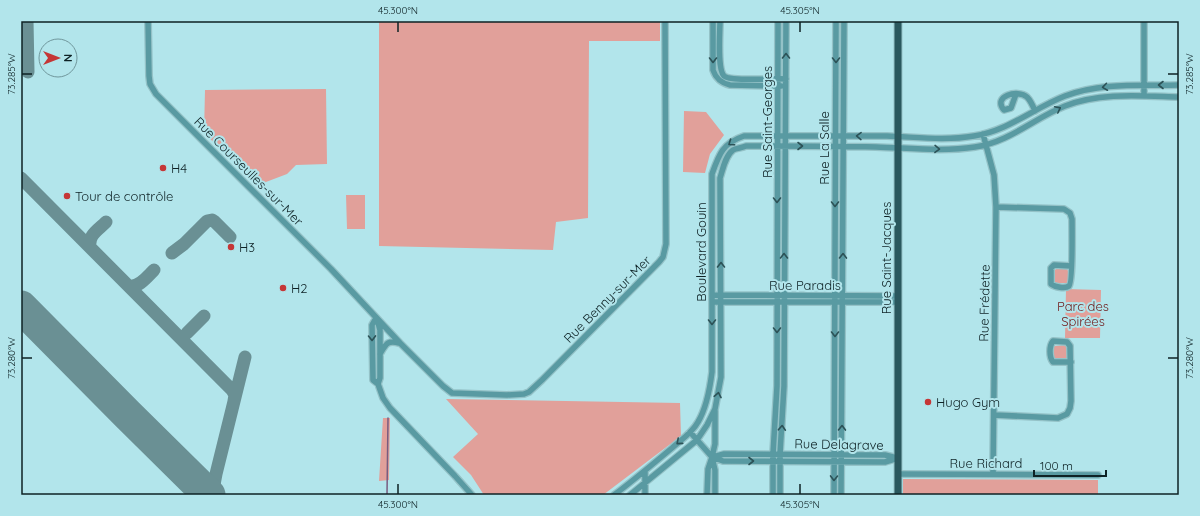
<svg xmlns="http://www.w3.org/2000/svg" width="1200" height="516" font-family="Quicksand,sans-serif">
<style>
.green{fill:#e1a09a}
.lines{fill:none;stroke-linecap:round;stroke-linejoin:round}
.stream{stroke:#785c80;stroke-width:1.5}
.taxiway{stroke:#6a9094;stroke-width:13}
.runway{stroke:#6a9094;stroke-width:33}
.minor-casing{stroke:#94c2c7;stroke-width:8}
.major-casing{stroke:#94c2c7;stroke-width:9}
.minor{stroke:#599aa2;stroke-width:5.5}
.major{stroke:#2a585e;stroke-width:7}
.oneway{stroke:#2c5257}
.ticks{fill:none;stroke:#0e2225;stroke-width:1.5}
.poi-dot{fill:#c53636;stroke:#b2e5eb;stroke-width:1.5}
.labels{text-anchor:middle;stroke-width:4;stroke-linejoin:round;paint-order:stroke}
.street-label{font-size:13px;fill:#0e2225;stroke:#b2e5eb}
.poi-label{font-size:13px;fill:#0e2225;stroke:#b2e5eb;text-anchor:start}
.park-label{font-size:13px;fill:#6f1818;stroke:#b2e5eb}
.neatline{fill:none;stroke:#0e2225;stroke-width:1.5}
.ticks-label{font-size:10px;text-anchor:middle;fill:#0e2225}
</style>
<rect width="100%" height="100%" fill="#b2e5eb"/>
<!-- green -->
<path class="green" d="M379 21H660V41H589L588 218 556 222 553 250 379 246Z
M326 89 327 164 296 165 287 174 258 185 204 133 205 90Z
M684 111 706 112 724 135 710 154 705 173 683 172Z
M346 195H365V229H347Z
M1056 269H1067L1068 271V282L1067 283H1056L1054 282V271Z
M1066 289 1101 290 1100 338H1065Z
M1066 345 1067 347V358L1066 359H1054L1053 358V347L1055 346Z
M446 399 680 403 681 436 603 495H484L471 475 453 457 478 434Z
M383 418H390L389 480 379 481Z
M903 479 1098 480V495H903Z"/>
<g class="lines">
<!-- stream -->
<path class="stream" d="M387 495 388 418"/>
<!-- taxiway -->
<path class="taxiway" d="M27 21 28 72
M21 178 232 390 235 395 234 401
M90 247C88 235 98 230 106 222
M172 253 184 244 207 221 212 220 215 222 230 237
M129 286C139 288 147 277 154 270
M187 333 204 316
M212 495 216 474 245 357"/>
<!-- runway -->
<path class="runway" d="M21 307 127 414 209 495"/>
<defs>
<path id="minor" d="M148 21 149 76 150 84 156 94 331 269 400 343 443 386 452 393 507 395 524 394 529 392 542 380 659 262 663 257 666 244 665 21
M713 21V70C716 79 721 83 730 85L781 86
M720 21C720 32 717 69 724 76 731 82 775 78 786 79
M1016 94 1011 108 1004 110C992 96 1018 89 1027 97 1031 101 1033 106 1035 111
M1144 96V21
M983 134 994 175 996 207 993 474
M996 207 1064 209 1070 213 1072 219C1072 228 1073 283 1069 286 1065 289 1055 287 1051 284V268L1054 265 1071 266
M712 295 898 296
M712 302H898
M376 318 372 325 373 380 378 384 383 398 390 408 455 476 472 495
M377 319 380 330V378L378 384
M380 354C386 344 387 340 399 343
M994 415 1058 418 1067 414 1070 408 1071 401 1070 346 1067 342 1053 341C1049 346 1049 357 1053 362H1071
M690 432 712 457 723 461 885 462 898 458
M712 457 715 470V495
M713 457 724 454 885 455 897 458
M898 474 1098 475
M614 495C634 480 653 464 672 448 681 440 692 433 698 422 707 407 710 388 712 372V174C719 154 723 143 744 136 792 136 839 136 887 136 916 137 945 141 974 136 1008 131 1034 108 1065 96 1102 82 1141 86 1179 85
M630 495 697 440 707 425 715 409 721 377 720 178C723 169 725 156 733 150 736 148 742 148 746 146 789 146 832 146 876 147 909 148 943 152 975 147 1010 142 1034 118 1065 106 1100 92 1142 96 1179 97
M645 495V472
M707 495 708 469 712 457 715 444V411
M773 495V454L777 386 778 21
M780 495V454L784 386 786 21
M834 495 836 21
M841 495 844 21"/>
<path id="major" d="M898 495V21"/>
</defs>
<!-- minor casing -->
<use href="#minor" class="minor-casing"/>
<!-- major casing -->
<use href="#major" class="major-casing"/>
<!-- minor -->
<use href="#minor" class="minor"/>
<!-- major -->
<use href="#major" class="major"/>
</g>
<!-- one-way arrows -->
<defs><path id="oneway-chevron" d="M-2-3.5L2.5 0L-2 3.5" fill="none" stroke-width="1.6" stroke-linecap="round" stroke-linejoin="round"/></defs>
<g class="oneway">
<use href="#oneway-chevron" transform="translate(786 56) rotate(-90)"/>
<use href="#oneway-chevron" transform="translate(713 60) rotate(90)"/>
<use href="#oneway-chevron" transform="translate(836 60) rotate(90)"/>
<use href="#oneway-chevron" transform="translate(1161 85) rotate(180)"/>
<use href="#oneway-chevron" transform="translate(1105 87) rotate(172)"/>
<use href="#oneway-chevron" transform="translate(1058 109) rotate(-27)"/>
<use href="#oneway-chevron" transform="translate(859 136) rotate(-179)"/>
<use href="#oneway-chevron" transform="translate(731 143) rotate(145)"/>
<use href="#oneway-chevron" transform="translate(800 146)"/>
<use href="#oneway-chevron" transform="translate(937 149) rotate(1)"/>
<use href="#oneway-chevron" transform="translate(777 200) rotate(90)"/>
<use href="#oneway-chevron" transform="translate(835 204) rotate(90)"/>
<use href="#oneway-chevron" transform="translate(784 256) rotate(-90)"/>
<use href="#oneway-chevron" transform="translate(843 256) rotate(-89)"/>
<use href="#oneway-chevron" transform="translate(721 265) rotate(-90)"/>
<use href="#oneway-chevron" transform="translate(712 322) rotate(90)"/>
<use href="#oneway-chevron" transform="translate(777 330) rotate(90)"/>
<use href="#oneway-chevron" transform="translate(835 334) rotate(90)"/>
<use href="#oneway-chevron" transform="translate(372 338) rotate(89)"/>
<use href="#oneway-chevron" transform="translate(718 395) rotate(-79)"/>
<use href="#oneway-chevron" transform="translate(782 428) rotate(-87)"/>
<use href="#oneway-chevron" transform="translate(842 428) rotate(-89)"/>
<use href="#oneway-chevron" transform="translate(679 442) rotate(139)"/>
<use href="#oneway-chevron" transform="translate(751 461)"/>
<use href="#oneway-chevron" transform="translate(834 478) rotate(91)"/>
</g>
<!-- ticks -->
<path class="ticks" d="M398 22V32M800 22V32M22 74H32M1168 74H1178M22 358H32M1168 358H1178M398 484V494M800 484V494"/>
<!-- markers -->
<g class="poi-dot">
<circle cx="163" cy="168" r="4"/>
<circle cx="67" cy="196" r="4"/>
<circle cx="231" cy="247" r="4"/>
<circle cx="283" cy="288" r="4"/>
<circle cx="928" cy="402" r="4"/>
</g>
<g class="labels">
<!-- street labels -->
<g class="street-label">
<text transform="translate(767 122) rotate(-90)" y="5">Rue Saint-Georges</text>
<text transform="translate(824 148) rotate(-90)" y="5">Rue La Salle</text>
<text transform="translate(249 171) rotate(45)" y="5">Rue Courseulles-sur-Mer</text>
<text transform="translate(701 252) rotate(-90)" y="5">Boulevard Gouin</text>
<text transform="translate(886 258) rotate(-90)" y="5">Rue Saint-Jacques</text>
<text x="805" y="290">Rue Paradis</text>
<text transform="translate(607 299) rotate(-45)" y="5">Rue Benny-sur-Mer</text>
<text transform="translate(984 303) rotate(-89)" y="5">Rue Frédette</text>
<text transform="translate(839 444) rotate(1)" y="5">Rue Delagrave</text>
<text x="986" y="468">Rue Richard</text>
</g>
<!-- poi labels -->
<g class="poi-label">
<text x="171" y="173">H4</text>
<text x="75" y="201">Tour de contrôle</text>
<text x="239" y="252">H3</text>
<text x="291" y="293">H2</text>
<text x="936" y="407">Hugo Gym</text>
</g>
<!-- park labels -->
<g class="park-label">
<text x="1083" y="311">Parc des<tspan x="1083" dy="15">Spirées</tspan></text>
</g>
</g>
<!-- border -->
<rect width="1200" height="516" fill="none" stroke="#b2e5eb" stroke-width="44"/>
<!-- north arrow -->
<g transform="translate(58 58) rotate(90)"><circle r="19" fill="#b2e5eb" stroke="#70979c"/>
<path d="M0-3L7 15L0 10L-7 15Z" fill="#c53636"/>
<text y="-6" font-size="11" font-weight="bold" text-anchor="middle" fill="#0e2225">N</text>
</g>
<!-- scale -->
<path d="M1034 470v6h72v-6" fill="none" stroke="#0e2225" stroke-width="2"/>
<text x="1040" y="470" font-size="12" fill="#0e2225" stroke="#b2e5eb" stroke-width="3" paint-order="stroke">100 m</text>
<rect x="22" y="22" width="1156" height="472" class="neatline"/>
<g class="ticks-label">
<text x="398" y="14">45.300°N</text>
<text x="800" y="14">45.305°N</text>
<text transform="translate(1189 74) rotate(-90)" y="4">73.285°W</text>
<text transform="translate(11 74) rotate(-90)" y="4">73.285°W</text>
<text transform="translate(1189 358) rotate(-90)" y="4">73.280°W</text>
<text transform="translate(11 358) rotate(-90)" y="4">73.280°W</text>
<text x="398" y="508">45.300°N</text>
<text x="800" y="508">45.305°N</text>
</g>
</svg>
